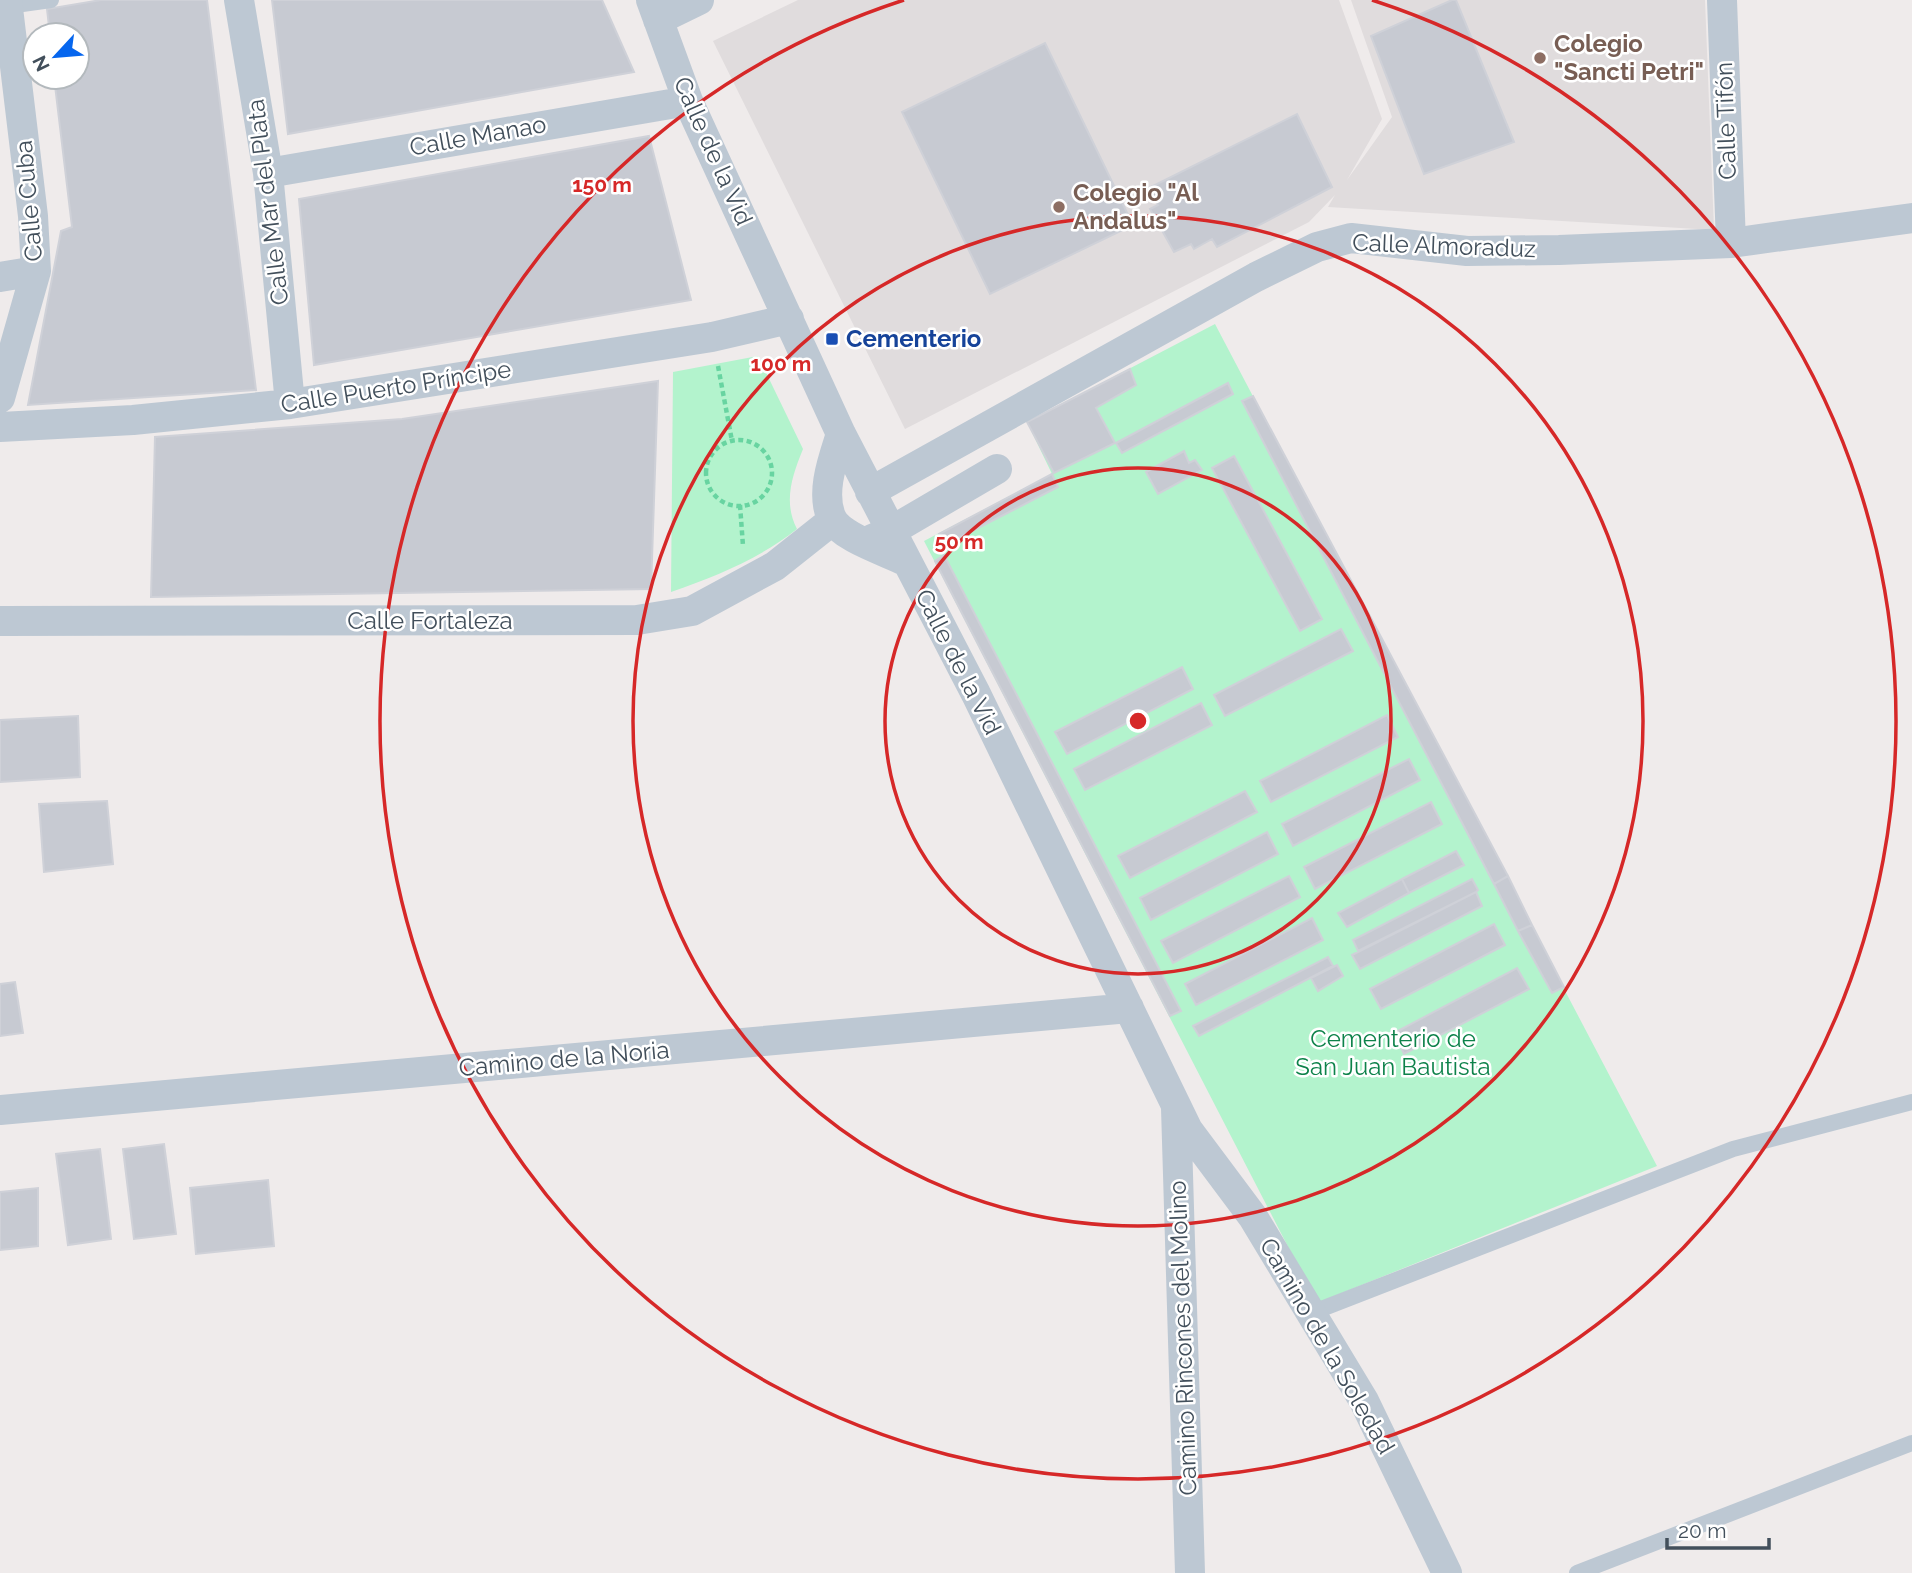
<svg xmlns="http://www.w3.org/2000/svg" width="1912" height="1573" font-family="Raleway,sans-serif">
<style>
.education{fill:#e0dcdd}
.green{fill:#b3f3cd}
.building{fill:#c7cad2;stroke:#cfd1d8;stroke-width:2}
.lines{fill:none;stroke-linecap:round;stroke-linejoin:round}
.path{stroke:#68d4a1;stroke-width:4.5;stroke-dasharray:5 3.5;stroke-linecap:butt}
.lane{stroke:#bdc8d3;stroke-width:16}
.street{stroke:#bdc8d3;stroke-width:30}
.ring{fill:none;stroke:#d62828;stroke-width:3.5}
.education-dot{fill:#8d6e63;stroke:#fff;stroke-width:2.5}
.transit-dot{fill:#1a4fb4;stroke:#fff;stroke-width:2.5}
.labels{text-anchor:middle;stroke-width:5;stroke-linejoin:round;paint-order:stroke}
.education-label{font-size:24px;font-weight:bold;fill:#785e54;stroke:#fff;text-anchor:start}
.street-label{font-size:24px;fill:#424f5b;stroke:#fff}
.transit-label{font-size:24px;font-weight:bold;fill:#164399;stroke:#fff;text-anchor:start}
.park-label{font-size:24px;fill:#0d824a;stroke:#fff}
.centre{fill:#d62828;stroke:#fff;stroke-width:3.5}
.ring-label{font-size:21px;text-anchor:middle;font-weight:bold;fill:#d62828;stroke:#fff;stroke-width:5;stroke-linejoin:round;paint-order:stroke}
</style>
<rect width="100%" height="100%" fill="#efebeb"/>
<!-- education -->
<path class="education" d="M798 0H1339L1382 119 1347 180 1392 117 1351 0H1705L1714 230 1328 207 1335 195 1309 222 905 429 713 41Z"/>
<!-- green -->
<path class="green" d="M1215 324 1657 1166 1317 1303 924 541 1052 474 1027 422Z
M758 356 803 449C792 476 783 502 797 529 759 559 716 576 671 592L673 372Z"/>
<!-- building -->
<path class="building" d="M101 0H207L256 390 28 405 61 231 72 227 54 77H77V35H50L47 9Z
M272 0H602L634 72 288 134Z
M1452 0H1456L1514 142 1424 174 1371 36Z
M1045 43 1133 225 990 294 902 112Z
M1297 114 1332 187 1217 247 1212 239 1194 249 1191 244 1174 252 1150 209 1158 205 1149 188Z
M649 136 691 300 314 365 299 199Z
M1130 369 1136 385 1096 408 1115 443 1054 473 1027 422Z
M658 381 651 589 151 597 155 437 402 419Z
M1228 383 1233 394 1122 453 1116 443Z
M1253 396 1508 876 1494 884 1242 401Z
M1184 451 1189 463 1195 460 1202 470 1158 494 1146 472Z
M1234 456 1322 619 1300 631 1212 468Z
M1052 474 1058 487 945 545 939 534Z
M944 555 1181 1011 1170 1016 935 561Z
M1341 629 1353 651 1225 716 1214 695Z
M1182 667 1193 689 1067 754 1055 732Z
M1201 703 1212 725 1085 790 1074 769Z
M1387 715 1398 737 1271 802 1260 781Z
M78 716 80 777 0 782V720Z
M1409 759 1420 780 1293 846 1282 824Z
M1245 791 1257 812 1130 878 1118 856Z
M107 801 113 864 44 872 39 804Z
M1431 802 1442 824 1315 889 1304 867Z
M1267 832 1278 854 1151 920 1140 898Z
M1456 851 1464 865 1409 893 1402 879Z
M1289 876 1300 897 1173 963 1161 941Z
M1508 876 1532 925 1518 931 1494 884Z
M1402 879 1409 893 1347 927 1338 913Z
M1472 879 1478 890 1476 892 1358 951 1353 940Z
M1476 892 1482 906 1360 969 1352 955Z
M1312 918 1323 940 1196 1005 1185 984Z
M1494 924 1505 945 1381 1009 1370 989Z
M1532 925 1564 987 1552 993 1518 931Z
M1328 957 1333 966 1199 1036 1193 1026Z
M1337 965 1343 976 1318 991 1311 978Z
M1517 968 1529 989 1404 1054 1394 1033Z
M15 982 23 1033 0 1036V984Z
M164 1144 176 1234 134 1239 123 1149Z
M100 1149 111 1239 68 1245 56 1154Z
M268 1180 274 1246 196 1254 190 1188Z
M38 1188V1246L0 1250V1192Z"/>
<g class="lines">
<!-- path -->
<path class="path" d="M718 366 732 441
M706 473a33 33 0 1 1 66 0a33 33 0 1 1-66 0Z
M740 505 743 546"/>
<!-- lane -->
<path class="lane" d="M8 6 51 0
M1311 1313 1733 1149 1912 1102
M1577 1573 1912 1443"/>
<!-- street -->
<path class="street" d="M239 0 268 173 290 404
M651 0 688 101 841 434 976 694 1188 1130 1253 1217 1364 1401 1447 1573
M1722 0 1731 243
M658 20 699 0
M268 173 688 101
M0 277 36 271
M0 398 36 271 33 216 7 0
M0 427 133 420 290 404 712 337 789 319
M841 434C833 459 820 493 832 519 842 538 888 552 907 562
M870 492 1256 277 1317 247 1351 238 1467 251 1559 250 1731 243 1912 218
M872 539 891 531 997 469
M0 621 637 620 692 611 775 566 833 520
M1176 1108 1190 1573
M0 1110 1129 1008"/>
</g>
<!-- distance rings -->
<g class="ring">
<circle cx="1138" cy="721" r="253"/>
<circle cx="1138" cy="721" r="505"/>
<path d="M1372 0A758 758 0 1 1 904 0"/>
</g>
<!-- markers -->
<g class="education-dot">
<circle cx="1540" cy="58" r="7"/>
<circle cx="1059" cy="207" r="7"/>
</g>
<rect class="transit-dot" x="825" y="332" width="14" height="14" rx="3.5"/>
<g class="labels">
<!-- education labels -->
<g class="education-label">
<text x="1554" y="52">Colegio<tspan x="1554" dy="28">"Sancti Petri"</tspan></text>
<text x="1073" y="201">Colegio "Al<tspan x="1073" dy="28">Andalus"</tspan></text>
</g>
<!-- street labels -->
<g class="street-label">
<text transform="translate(1726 121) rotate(-92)" y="8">Calle Tifón</text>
<text transform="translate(478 136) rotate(-10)" y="8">Calle Manao</text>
<text transform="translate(713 151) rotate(66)" y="8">Calle de la Vid</text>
<text transform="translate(29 201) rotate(-95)" y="8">Calle Cuba</text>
<text transform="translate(268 202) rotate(-97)" y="8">Calle Mar del Plata</text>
<text transform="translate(1444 246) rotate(2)" y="8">Calle Almoraduz</text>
<text transform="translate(396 387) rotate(-9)" y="8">Calle Puerto Príncipe</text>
<text x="430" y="629">Calle Fortaleza</text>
<text transform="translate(958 662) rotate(63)" y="8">Calle de la Vid</text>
<text transform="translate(564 1059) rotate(-5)" y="8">Camino de la Noria</text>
<text transform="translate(1183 1338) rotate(-92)" y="8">Camino Rincones del Molino</text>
<text transform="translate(1327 1346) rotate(60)" y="8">Camino de la Soledad</text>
</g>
<!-- transit labels -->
<g class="transit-label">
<text x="846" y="347">Cementerio</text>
</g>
<!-- park labels -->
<g class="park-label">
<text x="1393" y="1047">Cementerio de<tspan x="1393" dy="28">San Juan Bautista</tspan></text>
</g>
</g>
<circle cx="1138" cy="721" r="10" class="centre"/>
<g class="ring-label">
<text x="602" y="192">150 m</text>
<text x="781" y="371">100 m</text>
<text x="959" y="549">50 m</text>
</g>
<!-- north arrow -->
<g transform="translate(56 56) rotate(244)"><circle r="33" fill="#ffffff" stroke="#b3b9bd" stroke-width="2"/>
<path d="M0-5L12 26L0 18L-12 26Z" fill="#0666ee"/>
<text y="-10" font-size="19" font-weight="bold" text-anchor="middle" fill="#424f5b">N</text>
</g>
<!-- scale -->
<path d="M1667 1538v10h102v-10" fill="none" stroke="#424f5b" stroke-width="3.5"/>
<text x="1678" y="1538" font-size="21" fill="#424f5b" stroke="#ffffff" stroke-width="5" paint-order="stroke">20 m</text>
</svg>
